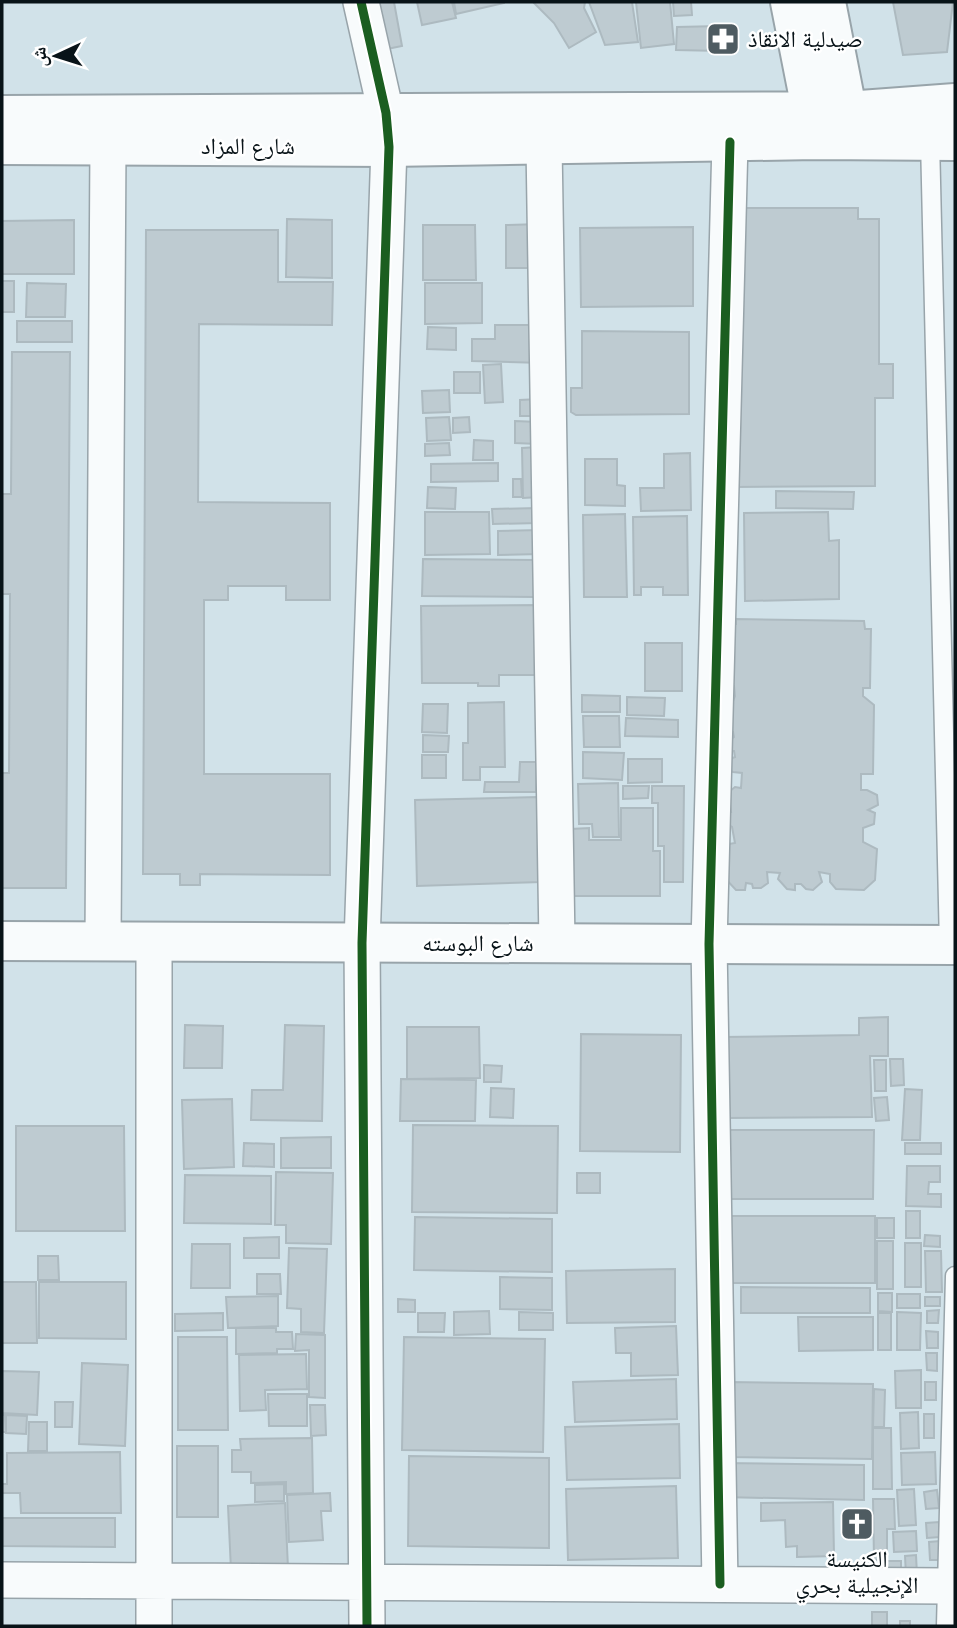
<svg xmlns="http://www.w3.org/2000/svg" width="957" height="1628" font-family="'Fira Sans','Noto Naskh Arabic',sans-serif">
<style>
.building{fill:#becbd1;stroke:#adbac0;stroke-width:2}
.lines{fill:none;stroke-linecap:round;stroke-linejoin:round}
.lane-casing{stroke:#98a4aa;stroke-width:21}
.street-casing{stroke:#98a4aa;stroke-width:38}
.secondary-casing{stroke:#98a4aa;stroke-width:42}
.lane{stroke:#f8fbfc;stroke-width:18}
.street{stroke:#f8fbfc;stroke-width:35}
.secondary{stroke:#f8fbfc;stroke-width:38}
.cycleway-casing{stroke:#fff;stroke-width:13}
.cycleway{stroke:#1b5e20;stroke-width:9}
.labels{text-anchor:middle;stroke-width:5;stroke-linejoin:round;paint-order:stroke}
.poi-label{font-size:23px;fill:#081318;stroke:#fff;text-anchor:start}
.street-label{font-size:23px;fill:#081318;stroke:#fff}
</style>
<rect width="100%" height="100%" fill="#d1e2e9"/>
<!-- building -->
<path class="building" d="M373 2H394L402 46 382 50Z
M417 2H452L456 18 422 25Z
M454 2H504V3L456 14Z
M533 2H585L584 8 596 32 569 48 554 23Z
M589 2H632L638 42 605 45Z
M636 2H670L674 44 641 48Z
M673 2H691L692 15 674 16Z
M893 2H953L947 52 903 55Z
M720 26 721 51 676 50 677 27Z
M733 208H858V219H879V364H893V398H875V486L734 487Z
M287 219 332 220V278L286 277Z
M74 220V274H2V221Z
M540 224 541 268H506V225Z
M423 225H475L476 280H423Z
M693 227V306L581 307 580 228Z
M146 230H278V282H333L332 325 199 324 198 502 330 503V600H286V586H228V600H204V774H330V875L200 874V885H180V874H143Z
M2 281H14V312H2Z
M27 283 66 284 65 317H26Z
M425 283H482V323L425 324Z
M17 321H72V342H17Z
M495 325H543V363L472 361V339H495Z
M428 327 456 328V350L427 349Z
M582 331 689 332V414L576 415 571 412V388H582Z
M12 352H70L66 888H2V773H9L10 594H2V494H11Z
M501 364 503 402 485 403 483 365Z
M454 372H480V393H454Z
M449 390 450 412 423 413 422 391Z
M539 399V416H520V400Z
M449 417 451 440 427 441 426 418Z
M469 417 470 432 453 433V418Z
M515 421 538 422V444L515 443Z
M474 440 493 441V460H473Z
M449 443 450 455 425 456V444Z
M538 447 540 497 523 498 522 448Z
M690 453 691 510 641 511 640 488H664V454Z
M585 459H617V485L625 486V506L585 505Z
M498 463V481L431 482V464Z
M513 479H521L522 497H513Z
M428 487 456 488 455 509 427 508Z
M776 491 854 492 853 509 776 508Z
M537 508 538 523 493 524 492 509Z
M425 512H489L490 554 425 555Z
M828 512 829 541 839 540V599L745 601 744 513Z
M625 514 627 597H584L583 515Z
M687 516 688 595H663V587H641V595H634L633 517Z
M540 530 541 554 498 555V531Z
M423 559 535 560V597L422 596Z
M544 605V675H499V686H478V683H422L421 606Z
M736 619 864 621 865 629H871L870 688H863V696L874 705 873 774H861V790H867L877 795 878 805 868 810 875 813 874 824 863 828V842L877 849 875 880 864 890 836 889 830 882V874L819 872 822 882 813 890 806 889 801 884H795V890L787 889 778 879 780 873 767 872 768 883 761 888H753L752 884 746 883 745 890H736L723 876V865H729V859L723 845 735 843 732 827 725 823 724 812H731L730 805H725V795L735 787 741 788 742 773 733 772 727 768V760L735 757 734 751H728V741L734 737 733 732 726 731V703L733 701 735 696 734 686H728L726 624H736Z
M645 643H682V691H645Z
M582 695 620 696V712H582Z
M627 697 665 698 664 716 627 715Z
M504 702 505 767H480V780H463V743H468V703Z
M423 704H448L447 733 422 732Z
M583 716H619L620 747H584Z
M626 718 678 720V737L625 736Z
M423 735 449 736 448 752H423Z
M583 752 624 753 622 780 583 778Z
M422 755H446V778H422Z
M628 759H662V782L628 783Z
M520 762H537L536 792H484L485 782H519Z
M618 783 619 837H593L592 824H579L578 784Z
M623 786H649L648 798 623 799Z
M652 786H684L683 882H664V846H658V803H652Z
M538 797 541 882 417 886 415 800Z
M621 808H653V851H660V896H572L571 829 589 828V840H621Z
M888 1017V1056H870L872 1117 725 1118 724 1037 859 1035V1018Z
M185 1025 223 1026 222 1068H184Z
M285 1025 324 1026 322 1121 251 1120 252 1090H283Z
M407 1027H479L480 1078 407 1079Z
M581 1034 681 1035 680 1152 580 1151Z
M890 1059H903L904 1085 891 1086Z
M874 1060H886V1091H875Z
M484 1065 502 1066 501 1082H484Z
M401 1079 476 1080 475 1121H400Z
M491 1088 514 1089 513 1118 490 1117Z
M905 1089 922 1090 920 1140H902Z
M887 1097 889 1120 876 1121 874 1098Z
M232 1099 234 1167 184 1169 182 1100Z
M413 1125 558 1126 557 1213 412 1212Z
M16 1126H124L125 1231H16Z
M723 1130H874L873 1199H724Z
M331 1137V1168H281V1138Z
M244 1143 274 1144V1167L243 1166Z
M905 1143H941V1154H905Z
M907 1166H940V1182H929L928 1194H941V1207L906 1206Z
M276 1172 333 1173 331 1244 286 1243V1225H275Z
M577 1173H600V1193H577Z
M185 1175 271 1176V1224L184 1223Z
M906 1211H920V1238H906Z
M727 1216H875V1283H727Z
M415 1217 552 1219V1272L414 1270Z
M877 1218H894V1238H877Z
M925 1235 940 1236V1247L924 1246Z
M279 1237V1258H244V1238Z
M877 1241H893V1289H877Z
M905 1243H921V1287H905Z
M192 1244H230V1288H191Z
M289 1248 327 1249 324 1333 301 1332V1309L287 1308Z
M925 1251H941L942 1292H926Z
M38 1256H58L59 1280H38Z
M675 1269V1322L567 1323 566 1271Z
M257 1274H280L281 1294H257Z
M500 1277 552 1278V1310L500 1309Z
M2 1282H36L37 1343H2Z
M39 1282H126V1339L39 1338Z
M741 1287 870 1288V1313H741Z
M878 1293H892V1312L878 1311Z
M897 1294H920V1308H897Z
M278 1296V1326L228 1328 226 1297Z
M925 1297H940V1306H925Z
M398 1299 415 1300V1312H398Z
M939 1310 938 1323H927V1311Z
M489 1311 490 1334 454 1335V1312Z
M519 1312 553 1313V1330H519Z
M897 1312 921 1313 920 1350H897Z
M223 1313V1330L175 1331V1314Z
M418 1313H445L444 1332H418Z
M878 1313H891V1350H878Z
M798 1317H873V1350L799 1351Z
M676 1326 678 1375 631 1376V1353H616L615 1328Z
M236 1328H276V1332H292L293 1349H277V1353L236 1354Z
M926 1331 938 1332V1348H927Z
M296 1334 325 1335V1398L309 1397V1350L295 1351Z
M178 1337H227L228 1430H178Z
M404 1337 545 1339 543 1452 402 1450Z
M926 1353H937V1371L927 1370Z
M306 1354 307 1389 265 1390 266 1410 240 1411 239 1355Z
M82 1363 128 1365 125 1446 79 1444Z
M921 1370V1408H896L895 1371Z
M2 1371 39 1372 37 1415 2 1413Z
M676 1379 677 1419 575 1422 573 1382Z
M728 1382 873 1384 872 1459 727 1457Z
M925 1382H936V1400H925Z
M874 1389 885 1390 884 1427H873Z
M268 1394H307V1426H269Z
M55 1402H73L72 1427H55Z
M310 1405H325L326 1435 311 1436Z
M918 1412 919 1448 901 1449 900 1413Z
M924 1414H934V1438H924Z
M2 1415H5L6 1432H2Z
M6 1415 27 1416 26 1434 6 1433Z
M29 1422H47V1451H28Z
M679 1424 680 1478 567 1480 565 1427Z
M873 1428H891L892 1489H873Z
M312 1438 313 1493 286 1494V1482L251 1483V1472H232V1450H241L240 1439Z
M177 1446H218V1517H177Z
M120 1452 121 1513H21L20 1493H2V1484H7V1453Z
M935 1452 936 1484 902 1485 901 1453Z
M409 1456 549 1458V1548L408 1546Z
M723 1463 864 1465V1500L722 1497Z
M284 1484V1501L255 1502V1485Z
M676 1486 678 1558 568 1560 566 1489Z
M914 1489 916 1525 899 1526 897 1490Z
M937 1490 939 1508 926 1509 924 1492Z
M330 1493 331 1511H321L323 1540 289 1542 287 1495Z
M873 1499H894L895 1529H887V1560H874Z
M833 1502 834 1556 797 1557V1546L786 1547 785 1520 761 1521V1503Z
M285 1503 288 1568 231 1570 228 1506Z
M2 1518H115V1547L2 1546Z
M939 1522 940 1537 927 1538 926 1523Z
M916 1531 917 1551 894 1552 893 1532Z
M940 1541 941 1560H930L929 1542Z
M916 1555 917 1575 906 1576 905 1556Z
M883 1561H901V1578L883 1577Z
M872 1612H887V1626H892H872Z
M900 1621H910V1626H900Z"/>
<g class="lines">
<defs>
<path id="lane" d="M930 140 949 945 951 948
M946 1626 955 1276"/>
<path id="street" d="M361 2 386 113 389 147 362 943 367 1626
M544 145 557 943
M103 942 108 145
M154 942V1626
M2 1580 947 1586 955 1589
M720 1584 709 944 730 142"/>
<path id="secondary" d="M790 2 816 134
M826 2 852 135
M2 115 847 111 955 103
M2 145 389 147 816 140 955 141
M2 941 955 945"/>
</defs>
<!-- lane casing -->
<use href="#lane" class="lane-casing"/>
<!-- street casing -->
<use href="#street" class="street-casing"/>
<!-- secondary casing -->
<use href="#secondary" class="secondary-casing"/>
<!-- lane -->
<use href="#lane" class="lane"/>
<!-- street -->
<use href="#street" class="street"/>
<!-- secondary -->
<use href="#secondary" class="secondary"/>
<defs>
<path id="cycleway" d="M361 2 386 113 389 147 362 943 367 1626
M720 1584 709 944 730 142"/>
</defs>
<!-- cycleway casing -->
<use href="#cycleway" class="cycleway-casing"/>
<!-- cycleway -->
<use href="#cycleway" class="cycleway"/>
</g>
<!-- icons -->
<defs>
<symbol id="pharmacy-square" viewBox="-11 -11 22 22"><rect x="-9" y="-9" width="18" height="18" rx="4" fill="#4e5b61" stroke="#fff"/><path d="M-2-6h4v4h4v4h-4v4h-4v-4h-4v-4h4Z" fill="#fff"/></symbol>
<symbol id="church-square" viewBox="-11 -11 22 22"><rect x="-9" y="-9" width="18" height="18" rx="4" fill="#4e5b61" stroke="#fff"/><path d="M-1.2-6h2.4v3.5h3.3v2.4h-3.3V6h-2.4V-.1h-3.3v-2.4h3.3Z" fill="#fff"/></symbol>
</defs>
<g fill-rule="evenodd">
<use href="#pharmacy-square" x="704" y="20" width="38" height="38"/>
<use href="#church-square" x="838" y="1505" width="38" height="38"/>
</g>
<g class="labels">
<!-- poi labels -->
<g class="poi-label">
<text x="748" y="47">صيدلية الانقاذ</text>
<text x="857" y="1567" text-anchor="middle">الكنيسة<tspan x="857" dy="26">الإنجيلية بحري</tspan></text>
</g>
<!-- street labels -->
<g class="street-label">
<text x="248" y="154">شارع المزاد</text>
<text x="478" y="951">شارع البوسته</text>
</g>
</g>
<!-- border -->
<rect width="957" height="1628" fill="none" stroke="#081318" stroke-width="7"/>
<!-- north arrow -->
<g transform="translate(56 56) rotate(266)" stroke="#ffffff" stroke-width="5" paint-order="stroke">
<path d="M0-5L12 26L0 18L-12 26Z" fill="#081318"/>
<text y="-10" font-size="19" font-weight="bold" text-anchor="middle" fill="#081318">ش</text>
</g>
</svg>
